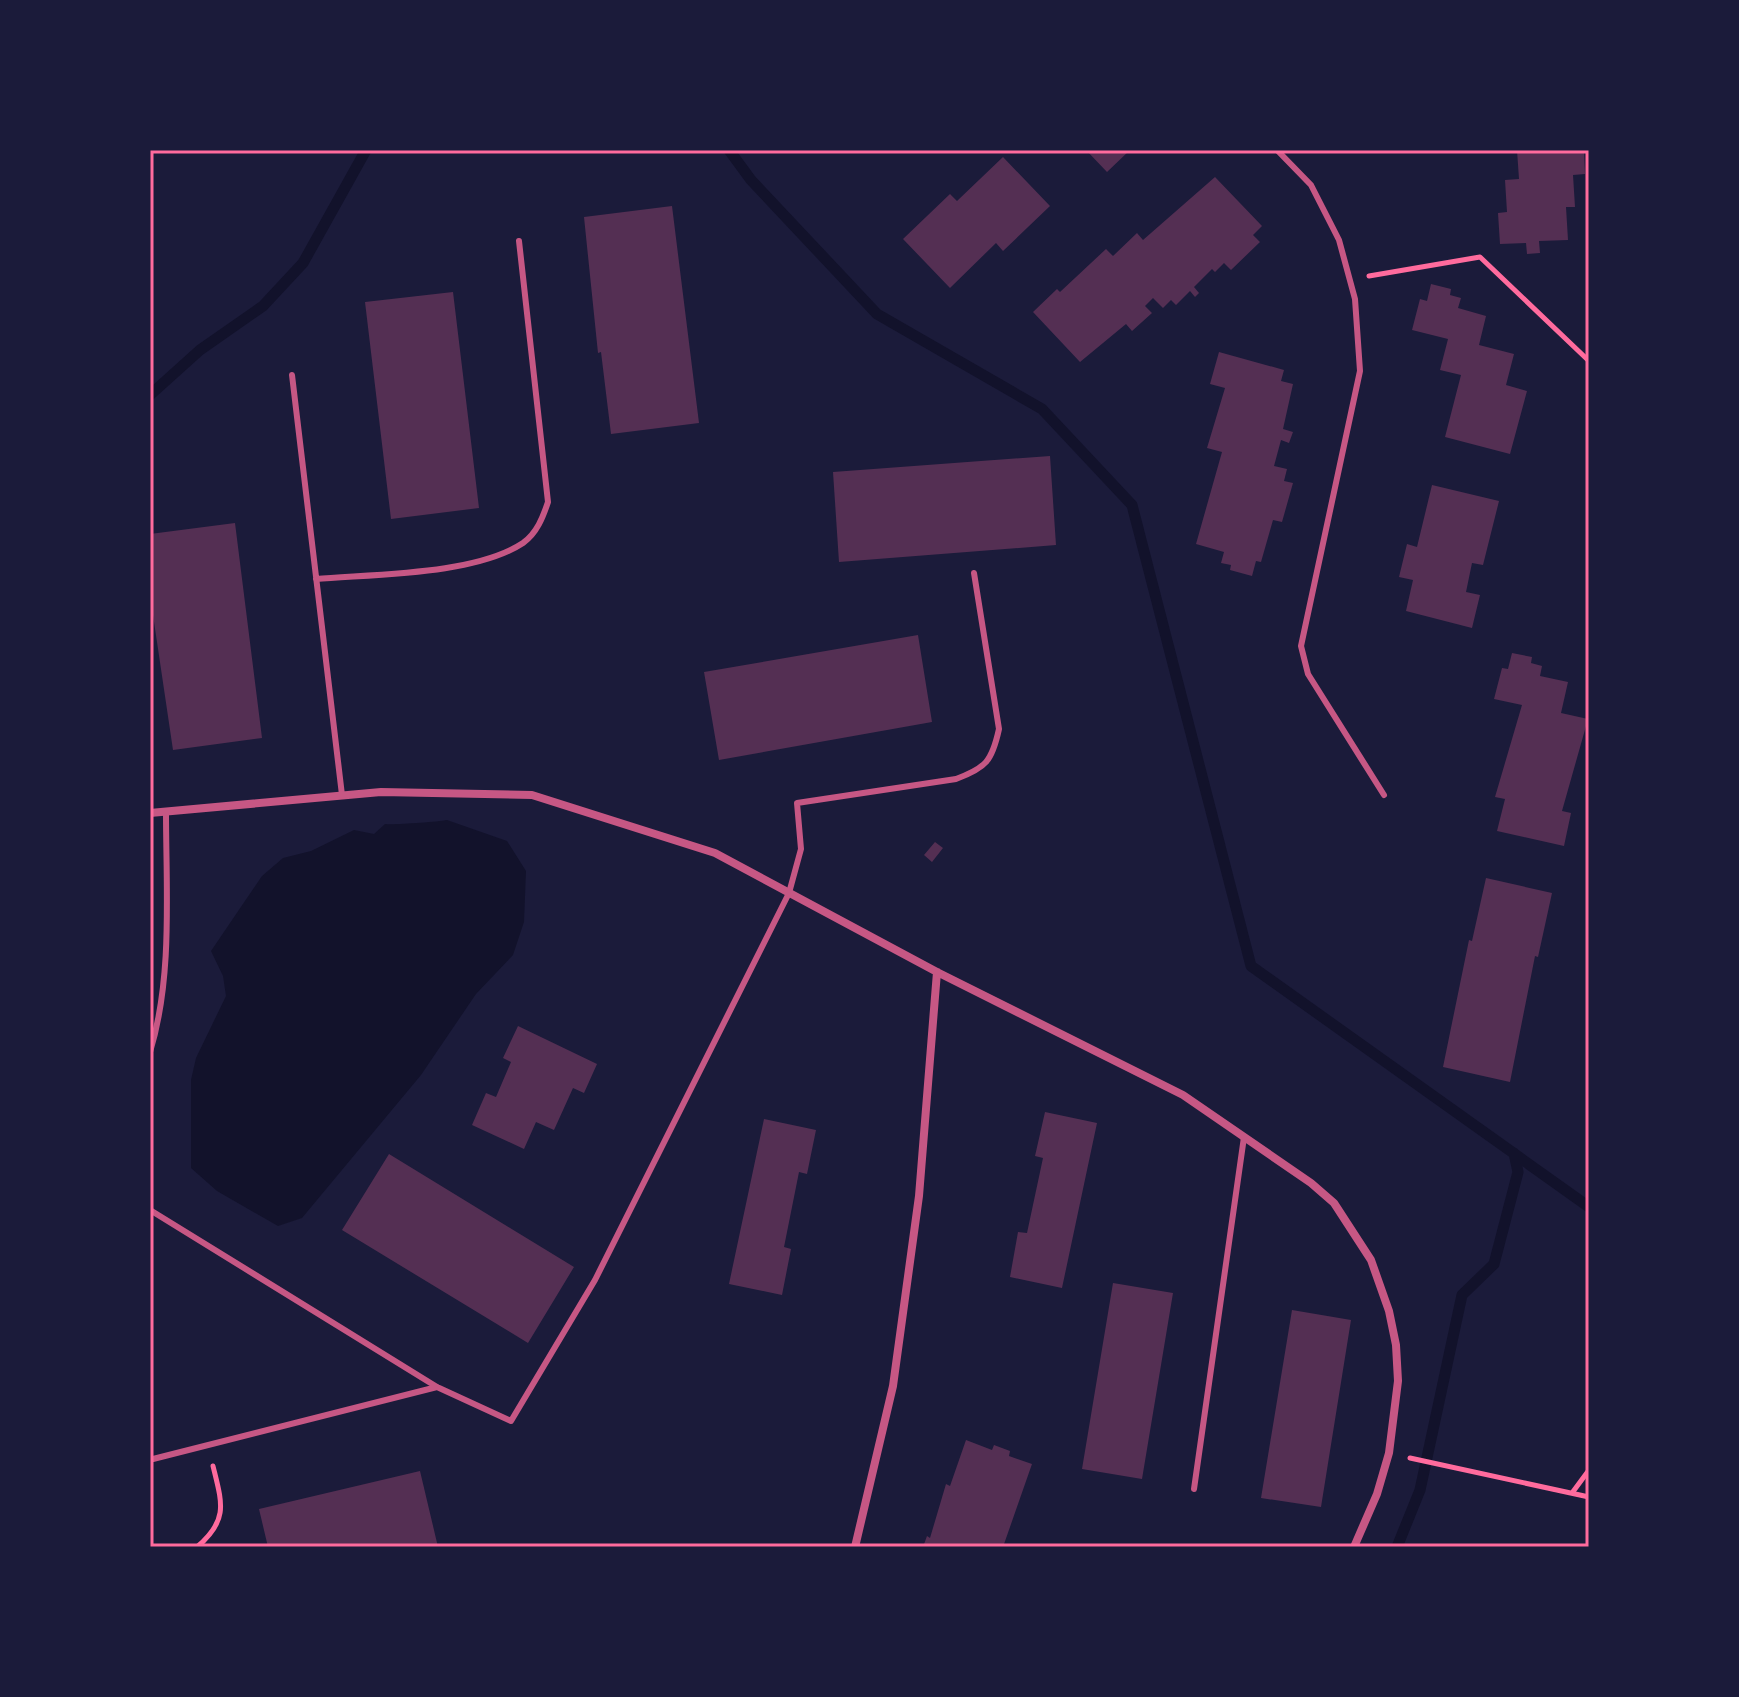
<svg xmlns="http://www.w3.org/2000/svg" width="1739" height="1697" font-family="'Sofia Sans Condensed',sans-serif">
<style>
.water{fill:#12122b}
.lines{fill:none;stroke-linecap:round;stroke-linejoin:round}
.stream{stroke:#12122b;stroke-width:11}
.building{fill:#542f53}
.path{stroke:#ff6b9d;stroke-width:5}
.service{stroke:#c65784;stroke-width:6}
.minor{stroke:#c65784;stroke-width:8}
.neatline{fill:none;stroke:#ff6b9d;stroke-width:3}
</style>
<rect width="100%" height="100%" fill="#1b1b3a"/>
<!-- water -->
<path class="water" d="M447 820 507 841 526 871 524 922 513 955 476 994 421 1075 302 1218 278 1226 217 1191 191 1168V1080L196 1058 226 996 223 976 211 951 262 876 283 858 311 851 354 830 374 834 385 824C394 825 436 822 447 820Z"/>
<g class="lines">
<!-- stream -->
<path class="stream" d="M729 150 751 180 877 314 1042 409 1132 505 1251 966 1589 1207
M150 395 200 350 263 306 303 263 366 150
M1397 1547 1420 1490 1462 1295 1494 1264 1518 1172 1514 1153"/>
</g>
<!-- building -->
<path class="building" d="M1086 150H1130L1107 172Z
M1517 150H1584L1585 174 1573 175 1575 207H1566L1568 240 1539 241 1540 253 1527 254 1526 243 1500 244 1498 213 1507 212 1505 180 1519 179Z
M1003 157 1050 206 1003 251 996 243 950 288 903 239 950 194 957 201Z
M1215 177 1262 226 1253 235 1260 242 1231 270 1224 263 1215 272 1212 269 1194 287 1199 293 1195 297 1190 291 1176 305 1171 300 1163 308 1153 298 1145 306 1152 313 1132 331 1126 324 1080 362 1033 312 1057 289 1060 292 1106 249 1113 256 1137 233 1143 240Z
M672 206 699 423 611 434 601 352 598 353 584 217Z
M1431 284 1451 289 1450 295 1461 298 1458 308 1486 316 1479 345 1514 354 1506 385 1527 391 1510 454 1445 437 1461 375 1440 370 1448 339 1412 330 1420 299 1427 301Z
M453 292 479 508 391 519 365 302Z
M1219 352 1284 370 1281 381 1293 384 1283 429 1293 432 1289 443 1281 440 1274 466 1287 469 1284 481 1293 483 1282 522 1273 520 1261 562 1256 561 1252 576 1230 570 1231 565 1221 563 1224 552 1196 544 1222 452 1207 448 1225 388 1210 384Z
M1050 456 1056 545 839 562 833 472Z
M1432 485 1499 501 1483 565 1472 563 1466 592 1480 595 1472 628 1406 611 1413 580 1399 577 1407 544 1417 547Z
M235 523 262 738 173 750 153 615 150 534Z
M918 635 932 722 719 760 704 672Z
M1512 653 1532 657 1531 663 1542 666 1540 676 1568 682 1561 713 1588 719 1562 811 1571 813 1564 846 1497 831 1505 799 1495 797 1522 705 1494 699 1502 668 1508 669Z
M935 842 943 848 932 862 924 855Z
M1486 878 1552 893 1538 957 1535 956 1510 1082 1443 1067 1469 940 1472 941Z
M518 1026 597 1064 584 1093 573 1088 554 1130 536 1122 524 1149 472 1125 486 1093 496 1097 511 1062 503 1058Z
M1045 1112 1097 1123 1062 1288 1010 1277 1018 1232 1027 1233 1043 1158 1035 1156Z
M764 1119 816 1130 807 1174 799 1172 784 1247 791 1249 782 1295 729 1284Z
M389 1154 574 1267 528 1343 342 1230Z
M1113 1283 1173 1293 1142 1479 1082 1469Z
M1292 1310 1351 1320 1321 1507 1261 1498Z
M966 1440 992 1450 994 1445 1010 1451 1009 1456 1032 1464 1003 1547H923L927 1536 930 1538 946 1484 950 1486Z
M420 1471 438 1547H268L259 1509Z"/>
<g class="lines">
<!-- path -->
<path class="path" d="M1369 276 1480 257 1589 361
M1410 1458 1589 1497
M1572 1493 1589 1470
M197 1547C229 1520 222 1503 213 1466"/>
<!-- service -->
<path class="service" d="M1277 150 1311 185 1339 240 1355 299 1360 371 1301 646 1308 674 1384 795
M292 375 342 795
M316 579C373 574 475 575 523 543 537 533 543 517 548 502L519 241
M150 1052C173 977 166 890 166 812
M150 1210 437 1387 511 1421 595 1280 789 893 801 849 797 803 956 779C986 768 992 761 999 729L974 573
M153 1459 437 1387
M1194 1489 1244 1137"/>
<!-- minor -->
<path class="minor" d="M150 813 381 792 532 795 715 853 937 972 1183 1095 1311 1183 1334 1203 1371 1260 1389 1311 1396 1345 1398 1381 1389 1453 1377 1494 1354 1547
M855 1547 893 1386 919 1196 937 972"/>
</g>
<!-- border -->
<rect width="1739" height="1697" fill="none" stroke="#1b1b3a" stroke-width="304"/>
<rect x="152" y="152" width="1435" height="1393" class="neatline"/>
</svg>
